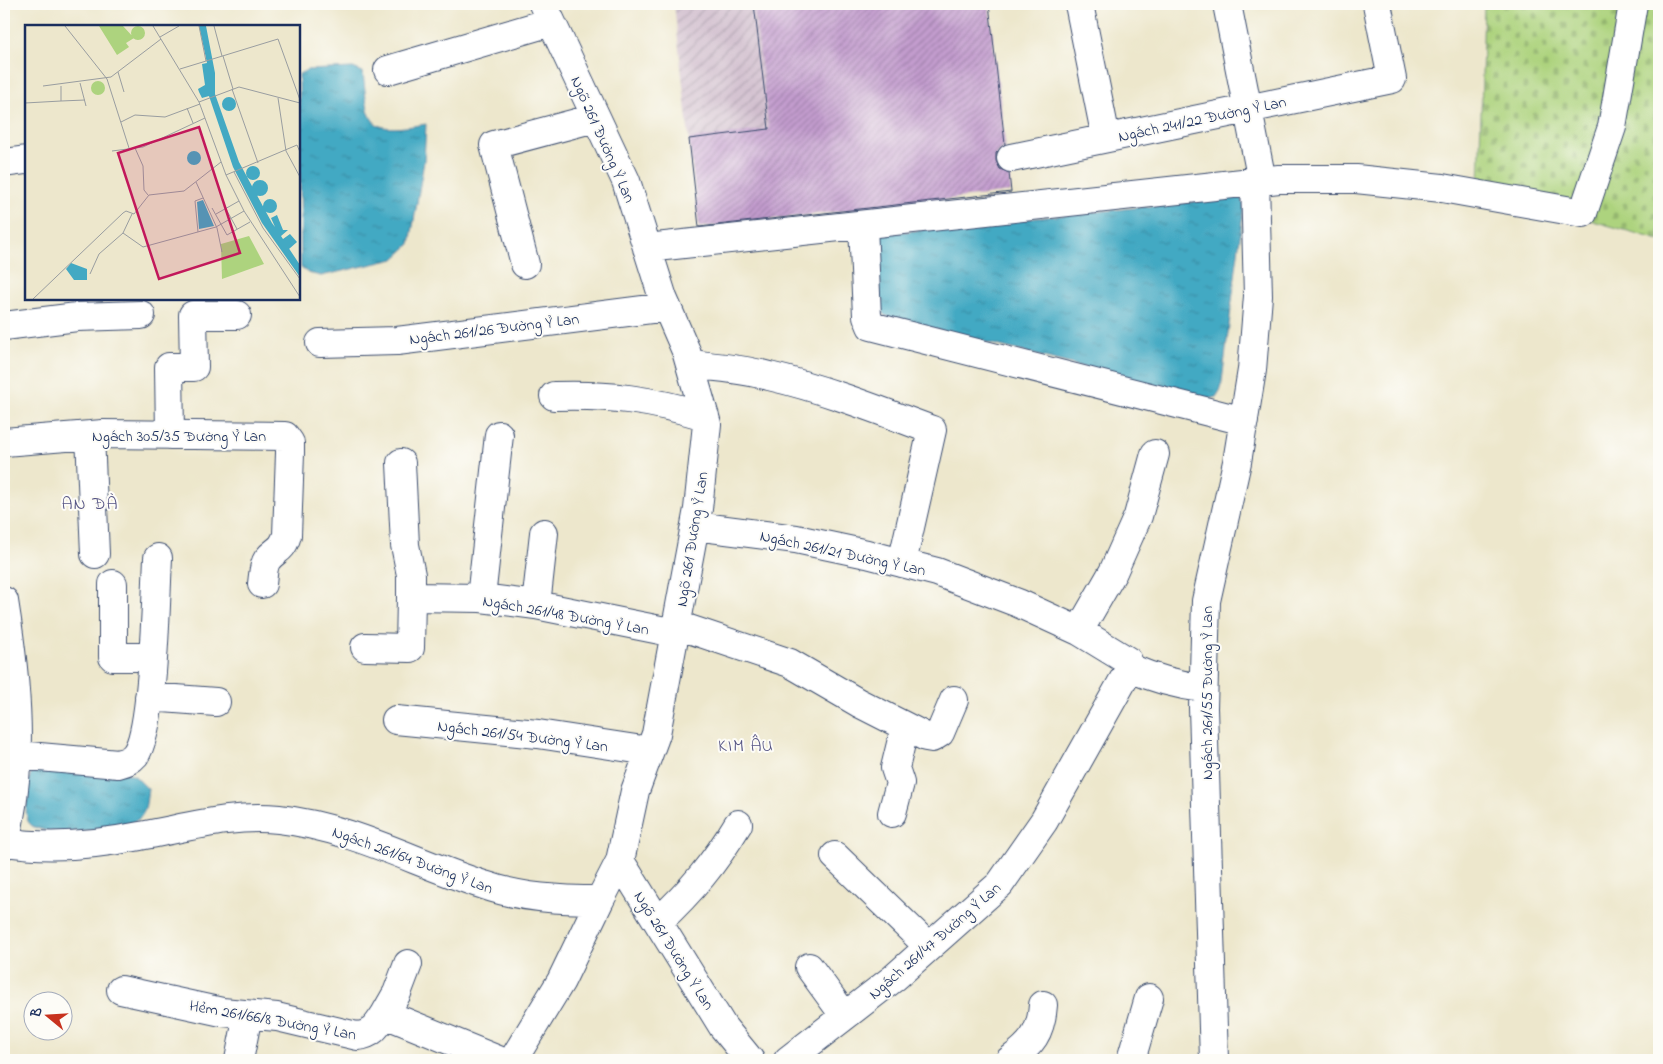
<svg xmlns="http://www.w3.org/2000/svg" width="1663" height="1064" font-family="'Indie Flower',sans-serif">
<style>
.industrial{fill:url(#industrial-furrows)}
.cemetery{fill:url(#cemetery-stones);stroke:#64816e}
.water{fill:url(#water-ripples);stroke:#2f6c90}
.building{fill:url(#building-hatch)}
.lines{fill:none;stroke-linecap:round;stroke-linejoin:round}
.minor-casing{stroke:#3a4b6e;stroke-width:30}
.minor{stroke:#fff;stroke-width:28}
.labels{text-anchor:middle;stroke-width:4;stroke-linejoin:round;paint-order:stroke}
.street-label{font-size:16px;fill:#1b2f5e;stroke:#fdfcf7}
.neighbourhood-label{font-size:18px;letter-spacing:1px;fill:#565585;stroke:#fdfcf7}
.inset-road{fill:none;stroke:#999da0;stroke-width:1}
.view{fill:#c2185b;fill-opacity:0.15;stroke:#c2185b;stroke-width:2.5}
.inset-edge{fill:none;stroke:#1b2f5e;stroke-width:2.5}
</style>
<defs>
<pattern id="industrial-furrows" width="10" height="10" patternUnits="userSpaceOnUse" patternTransform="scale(1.25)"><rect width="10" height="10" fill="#d0bdcd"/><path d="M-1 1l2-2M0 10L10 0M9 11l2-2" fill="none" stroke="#a89aaa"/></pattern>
<pattern id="cemetery-stones" width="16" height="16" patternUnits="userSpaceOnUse" patternTransform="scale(1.25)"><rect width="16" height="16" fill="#add37e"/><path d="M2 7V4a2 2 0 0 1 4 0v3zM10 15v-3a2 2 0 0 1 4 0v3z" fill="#94b56f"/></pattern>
<pattern id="water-ripples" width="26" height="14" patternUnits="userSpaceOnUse" patternTransform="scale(1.25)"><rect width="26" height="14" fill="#43a9c3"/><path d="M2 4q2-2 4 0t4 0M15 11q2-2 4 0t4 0" fill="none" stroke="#378aa2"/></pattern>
<pattern id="building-hatch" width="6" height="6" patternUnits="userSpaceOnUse" patternTransform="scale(1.25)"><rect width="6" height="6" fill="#c39cce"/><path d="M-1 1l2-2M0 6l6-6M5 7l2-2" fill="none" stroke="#9e80aa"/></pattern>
</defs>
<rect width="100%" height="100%" fill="#fdfcf7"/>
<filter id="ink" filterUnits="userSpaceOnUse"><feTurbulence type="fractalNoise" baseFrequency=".02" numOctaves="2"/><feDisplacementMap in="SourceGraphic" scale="10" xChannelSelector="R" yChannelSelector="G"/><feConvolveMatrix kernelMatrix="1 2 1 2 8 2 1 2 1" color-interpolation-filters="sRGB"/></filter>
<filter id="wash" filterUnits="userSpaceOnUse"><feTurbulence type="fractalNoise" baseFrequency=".0096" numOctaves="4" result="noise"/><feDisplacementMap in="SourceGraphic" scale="20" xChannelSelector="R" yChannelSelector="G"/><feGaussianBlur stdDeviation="1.12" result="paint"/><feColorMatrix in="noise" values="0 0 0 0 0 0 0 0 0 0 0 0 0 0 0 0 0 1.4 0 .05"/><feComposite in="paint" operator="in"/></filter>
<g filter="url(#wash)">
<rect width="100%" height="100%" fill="#ede7cc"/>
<!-- industrial -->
<path class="industrial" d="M674 4H989L1011 192 699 228Z"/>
<!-- cemetery -->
<path class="cemetery" d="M1484 4H1659V240L1479 188Z"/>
<!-- water -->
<path class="water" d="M353 68 363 72C369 127 367 134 426 124L424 161 410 244 394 259 321 276 308 273 301 268 299 74 307 70Z
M1240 197 1244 205 1221 389 1216 397 1208 399 891 318 884 315 881 309 878 240 882 234Z
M36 769 127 773 135 776 148 789C146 800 147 814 137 820 121 830 42 840 29 823 24 815 27 802 28 793 29 784 27 775 36 769Z"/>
<g id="blocks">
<!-- building -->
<path class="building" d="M754 4H989L1005 144 996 153V161L1000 169 1009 173 1011 192 699 227 689 139 769 129Z"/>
</g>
</g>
<g filter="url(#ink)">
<use href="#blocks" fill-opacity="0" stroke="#3a4b6e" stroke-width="1"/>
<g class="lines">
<defs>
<path id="minor" d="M543 4 626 181 663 298 686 351 707 424 698 509 656 734 635 791 620 861 723 1027 750 1060
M1079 4 1106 138
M1227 4 1262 181
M388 70 551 22
M1011 158 1392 79 1377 4
M4 163 26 160
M863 225 867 316 871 326 1244 421
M647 248 1279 179H1356L1442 188 1583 213 1612 127 1633 4
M525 264 494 145 595 118
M4 326 77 317 141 315
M320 343 397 341 667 307
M690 364C716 367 743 369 769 376 825 389 878 410 932 430L902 563
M554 396C608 394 652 400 705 416
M90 435 95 554
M170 435 169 367H194L193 315H237
M4 442 103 434 285 436 290 443V453L287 535C282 552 275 549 267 560 263 566 263 577 262 584
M401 463 405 545 411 575V597L481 598 536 605 675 633
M695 526 796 539 867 554 937 572 1018 603 1079 631 1128 661 1130 668C1155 679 1176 685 1203 688
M113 584V657H153
M481 598 499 435
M4 601C17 682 25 765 4 845
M536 605 544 533
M677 625 790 663 859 703 926 737 932 738 940 733 954 700
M1079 631 1113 572 1138 516 1155 454
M365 647 410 648 411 597
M149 697 216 702
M396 720 538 734 649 751
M17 755 118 764C125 762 130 761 135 755 154 731 156 594 158 558
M892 813 900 783 895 768 905 727
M5 842C50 849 95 845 140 836 186 828 232 814 279 819 351 827 415 863 484 885 521 898 561 900 600 900L620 861
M835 856 929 947
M658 922C692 890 714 864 738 824
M809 967 844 1015
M121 990 222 1012 277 1017 357 1036C372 1035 377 1026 385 1014L498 1060
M385 1014 397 993 408 964
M239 1060 248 1015
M513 1060 561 981 600 900
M788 1060 894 978 1000 884 1044 821 1130 668
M1010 1060C1032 1044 1041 1033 1043 1005
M1131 1060 1149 998
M1214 1060 1203 708 1206 601 1237 462 1252 370 1258 296 1255 181"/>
</defs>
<!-- minor casing -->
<use href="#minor" class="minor-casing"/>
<!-- minor -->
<use href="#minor" class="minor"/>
</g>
</g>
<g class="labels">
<!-- street labels -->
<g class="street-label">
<text transform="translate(1202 118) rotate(-12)" y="6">Ngách 241/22 Đường Ỷ Lan</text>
<text transform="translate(604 139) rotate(66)" y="6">Ngõ 261 Đường Ỷ Lan</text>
<text transform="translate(494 328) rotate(-7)" y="6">Ngách 261/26 Đường Ỷ Lan</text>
<text x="179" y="441">Ngách 305/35 Đường Ỷ Lan</text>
<text transform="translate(691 539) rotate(-81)" y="6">Ngõ 261 Đường Ỷ Lan</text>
<text transform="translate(843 552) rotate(12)" y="6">Ngách 261/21 Đường Ỷ Lan</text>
<text transform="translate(566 614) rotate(10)" y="6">Ngách 261/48 Đường Ỷ Lan</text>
<text transform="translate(1206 693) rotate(-90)" y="6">Ngách 261/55 Đường Ỷ Lan</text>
<text transform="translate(523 735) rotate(7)" y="6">Ngách 261/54 Đường Ỷ Lan</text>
<text transform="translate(413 859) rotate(20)" y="6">Ngách 261/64 Đường Ỷ Lan</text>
<text transform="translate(934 940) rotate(-41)" y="6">Ngách 261/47 Đường Ỷ Lan</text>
<text transform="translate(675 950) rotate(58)" y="6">Ngõ 261 Đường Ỷ Lan</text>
<text transform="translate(273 1019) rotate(10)" y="6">Hẻm 261/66/8 Đường Ỷ Lan</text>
</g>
<!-- neighbourhood labels -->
<g class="neighbourhood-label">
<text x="90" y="509">AN ĐÀ</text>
<text x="746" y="751">KIM ÂU</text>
</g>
</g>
<!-- overview -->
<g transform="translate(25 25)">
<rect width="275" height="275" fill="#ede7cc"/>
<path d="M224 211 239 239 197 254 196 219Z" fill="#add37e"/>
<path d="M106 8a7 7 0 1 1 14 0a7 7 0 1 1-14 0ZM74 1H98L109 13 101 18 104 22 92 30ZM66 63a7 7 0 1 1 14 0a7 7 0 1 1-14 0Z" fill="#add37e"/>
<path d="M174 1H181L190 48V69L214 137 247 198 250 202 246 193 252 190 258 205H263L256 211 258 214 265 209 272 217 264 224 259 216 275 240V252L237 198 208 142 184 71 177 73 174 67 173 64 180 60 177 39 182 38ZM197 79a7 7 0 1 1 14 0a7 7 0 1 1-14 0ZM162 133a7 7 0 1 1 14 0a7 7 0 1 1-14 0ZM221 148a7 7 0 1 1 14 0a7 7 0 1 1-14 0ZM227 163a8 8 0 1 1 16 0a8 8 0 1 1-16 0ZM238 181a7 7 0 1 1 14 0a7 7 0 1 1-14 0ZM178 175 189 201 174 204 172 177ZM46 238 62 244V255H49L41 244Z" fill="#43a9c3"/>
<path class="inset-road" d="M40 1 82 54 104 123M128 1 174 77 201 150 219 186 275 272M174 1 181 36M189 1 197 31M135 12 154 1M198 31 208 64M155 44 253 14 275 75M93 47 99 67M55 58 61 81M18 61 86 52 136 14M36 61V76L60 75M207 64 233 138M253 73 261 126M174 77 214 62 275 78M0 78 36 76M162 83 168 98M96 97 110 90 140 92 175 79M110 123 118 141 119 165 123 170M87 126 118 122 180 93M261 126 275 152M209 147 238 203 275 254M201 150 272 120 275 127M171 157 192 203 197 227M187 183 202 210 225 197M201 184 212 204M107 189 98 208 118 222 191 202M191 189 214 176M191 202 219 186M173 207 170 176 178 173M65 249 74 229 98 208M8 274 98 188 101 186 109 189 124 170 159 166 196 137"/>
<path class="view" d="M174 102 215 228 134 254 93 128Z"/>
<rect width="275" height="275" class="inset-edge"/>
</g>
<!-- margin -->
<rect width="1663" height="1064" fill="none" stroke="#fdfcf7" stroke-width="20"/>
<!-- north arrow -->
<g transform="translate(48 1016) rotate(288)"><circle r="24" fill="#fdfcf7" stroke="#a3aaba"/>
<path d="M0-4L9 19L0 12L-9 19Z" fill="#c8321e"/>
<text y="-8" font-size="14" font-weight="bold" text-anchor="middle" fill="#1b2f5e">B</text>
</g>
</svg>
